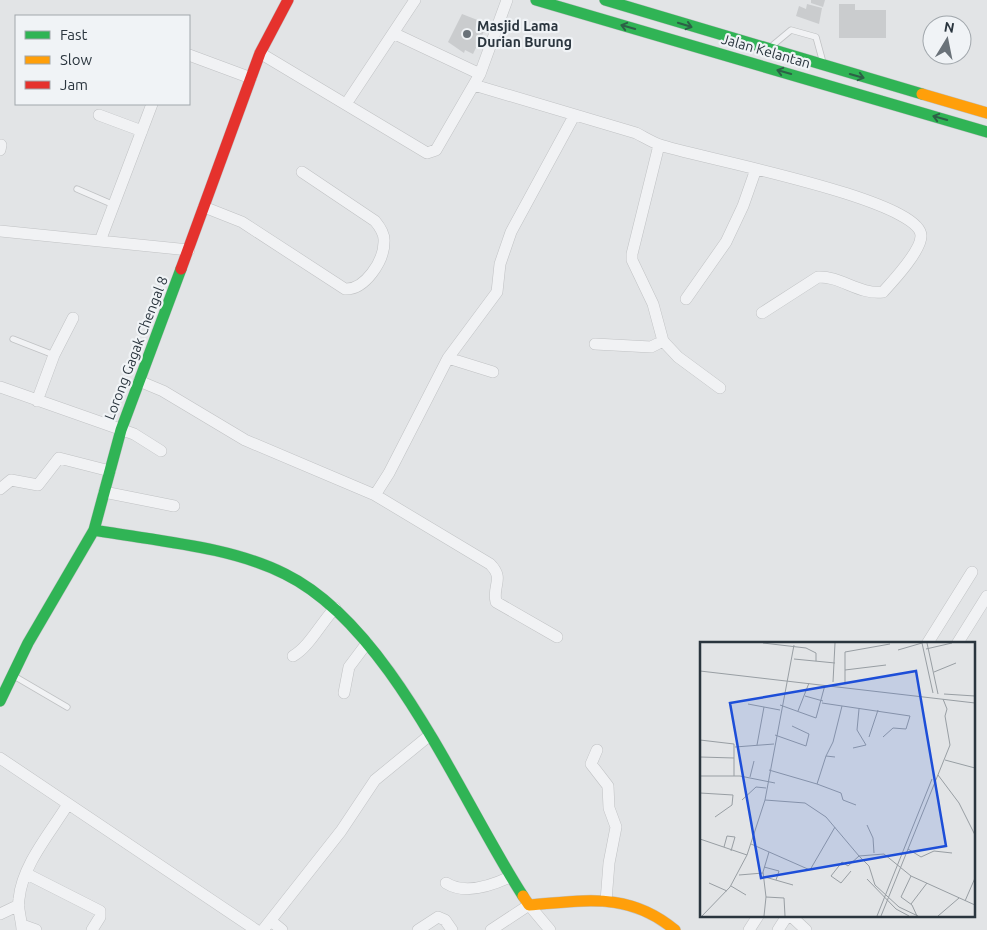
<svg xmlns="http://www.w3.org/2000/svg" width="987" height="930" font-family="Ubuntu,sans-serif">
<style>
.building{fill:#caccce}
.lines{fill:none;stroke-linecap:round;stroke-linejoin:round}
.lane-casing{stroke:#c0c2c4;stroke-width:7}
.street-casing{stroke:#c0c2c4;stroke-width:12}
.fast-casing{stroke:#c0c2c4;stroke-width:12}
.slow-casing{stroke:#c0c2c4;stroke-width:12}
.jam-casing{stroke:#c0c2c4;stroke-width:12}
.lane{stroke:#f1f2f4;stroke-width:5.5}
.street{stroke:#f1f2f4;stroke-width:11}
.fast{stroke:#30b455;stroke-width:11}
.slow{stroke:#ff9f0a;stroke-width:11}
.jam{stroke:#e5322d;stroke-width:11}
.oneway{stroke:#2c6146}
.poi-dot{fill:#6a7279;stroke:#f0f3f6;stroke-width:2}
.labels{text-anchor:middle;stroke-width:4.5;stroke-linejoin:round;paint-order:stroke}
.poi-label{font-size:14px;font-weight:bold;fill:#2a353e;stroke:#f0f3f6;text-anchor:start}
.street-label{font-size:14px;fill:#2a353e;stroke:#f0f3f6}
.inset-road{fill:none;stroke:#989ea3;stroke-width:1}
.view{fill:#1d4ed8;fill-opacity:0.15;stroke:#1d4ed8;stroke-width:2.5}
.inset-edge{fill:none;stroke:#2a353e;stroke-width:2.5}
</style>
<rect width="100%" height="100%" fill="#e2e4e6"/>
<!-- building -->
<path class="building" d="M811 0H825L823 7 811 3Z
M807 4 822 8 819 24 796 16 799 6 806 9Z
M839 4H855V10H886V38H839Z
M462 14 480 21 479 23 486 27 473 54 465 50 464 53 448 42Z"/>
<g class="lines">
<defs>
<path id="lane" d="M773 45 791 30 816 37 822 59
M77 189 114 205
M13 339 54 355
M14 676 67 707"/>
<path id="street" d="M393 33 480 74
M260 53 427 153 436 150 480 74 507 0
M189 55 251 78
M474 85 636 133C644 137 652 142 660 145 695 157 922 199 921 236 921 251 893 281 883 292 859 295 841 276 818 277L762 313
M346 104 415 0
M99 115 142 131
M0 150 1 145
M204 207 242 222 345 289C365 290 384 261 384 242 385 234 380 227 375 221L302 172
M0 231 189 250
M100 241 152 104
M686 299 726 242 743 206 756 169
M663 341 678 357 720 388
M595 344 651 347 663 341 653 304 632 260V254L659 145
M448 358 497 292 500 264 511 232 574 116
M139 381 163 391 245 440 375 495 389 473 448 358 493 372
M0 387 134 434 161 451
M37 401 54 355 73 318
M0 489 11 480 38 485 59 458 110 471
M104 492 174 506
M375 495 490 564C505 579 492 585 496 602L557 637
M927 644 972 572
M957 644 987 596
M293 656C309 647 321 623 335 608
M344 693 349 667 367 643
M597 750 591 764 608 786 609 808 616 827 609 863 606 901
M0 758 256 930
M27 874 100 911V917L92 930
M446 883C465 895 491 886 510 877
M0 914 19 905
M791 916 806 930
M271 921 282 930
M22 925 36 930
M22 930C22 920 17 910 19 899 22 865 51 832 68 804
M263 930 341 831 375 780 430 735
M418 930 438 917 445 920 452 930
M491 930 529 905 550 930
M749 930 758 916
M778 930 787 916"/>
<path id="fast" d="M536 0 987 132
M605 0 922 94
M94 530C155 541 230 546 285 574 391 626 460 799 523 896
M0 701 28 643 94 530 121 430 181 269"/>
<path id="slow" d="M922 94 987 113
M523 896 529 905C585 901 628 891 675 930"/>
<path id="jam" d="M181 269 260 53 288 0"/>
</defs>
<!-- lane casing -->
<use href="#lane" class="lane-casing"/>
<!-- street casing -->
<use href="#street" class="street-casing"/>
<!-- fast casing -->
<use href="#fast" class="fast-casing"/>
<!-- slow casing -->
<use href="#slow" class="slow-casing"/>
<!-- jam casing -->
<use href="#jam" class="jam-casing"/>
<!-- lane -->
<use href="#lane" class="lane"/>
<!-- street -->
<use href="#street" class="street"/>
<!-- fast -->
<use href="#fast" class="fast"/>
<!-- slow -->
<use href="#slow" class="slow"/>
<!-- jam -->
<use href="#jam" class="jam"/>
</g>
<!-- one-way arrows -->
<defs><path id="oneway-shaft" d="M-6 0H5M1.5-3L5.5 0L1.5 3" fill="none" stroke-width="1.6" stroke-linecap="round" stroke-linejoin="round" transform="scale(1.25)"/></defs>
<g class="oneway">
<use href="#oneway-shaft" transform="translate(685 25) rotate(17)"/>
<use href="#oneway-shaft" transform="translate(628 27) rotate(-164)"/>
<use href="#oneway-shaft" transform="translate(784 72) rotate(-164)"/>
<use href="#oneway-shaft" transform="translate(857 76) rotate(16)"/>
<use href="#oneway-shaft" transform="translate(940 118) rotate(-164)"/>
</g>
<!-- markers -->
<circle class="poi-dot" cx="467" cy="34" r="5"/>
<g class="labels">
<!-- poi labels -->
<g class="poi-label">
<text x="477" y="31">Masjid Lama<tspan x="477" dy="16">Durian Burung</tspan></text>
</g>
<!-- street labels -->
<g class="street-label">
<text transform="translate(766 51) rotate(16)" y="5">Jalan Kelantan</text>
<text transform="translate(136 348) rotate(-69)" y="5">Lorong Gagak Chengal 8</text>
</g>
</g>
<!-- overview -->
<g transform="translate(700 642)">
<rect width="275" height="275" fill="#e2e4e6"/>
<path class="inset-road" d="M63 1 106 6 116 11V19M222 1 233 51M227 1 238 52M226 7 252 1M198 8 222 1M94 17 135 21M145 28 186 23M0 29 275 61M234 30 256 21M133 40 135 1M145 41V10L190 2M244 52 275 54M105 54 123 59M122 61 210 74 206 87 193 86 183 95M48 62 80 68M80 63 116 76 125 43M98 69 109 41M75 93 106 104 109 92 92 84M169 95 178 68M0 98 34 102V134M57 103 64 65M35 105 74 102M153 106 166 103 157 88 159 67M126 114 133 100 142 64M0 115 34 116M245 118 275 126M69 128 117 142 126 114 135 115M238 133 259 161 275 193M0 134H40L75 141M50 135 54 119M117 142 141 151 143 158 156 163M0 151 33 153 32 163 15 175M42 158 56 145 66 146M65 158 105 161 126 175 159 214 184 212 211 234 275 263M167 183 173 196 174 211M0 197 47 213M51 202 110 228 135 185M24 205 27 194 35 195 31 209M208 207 221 215 234 209 252 211M69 210 63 230 66 255 84 256 85 274M64 225 79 229 76 238M151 229 141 241 131 234 142 220 148 224 159 214 169 224 175 243 199 265 218 274M39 233 63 231M211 234 201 255 212 263 217 274M65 235 93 243M167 237 196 267 209 274M9 241 27 249M31 244 46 253M265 259 275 236M211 262 227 241M2 274 30 245 47 213 65 158 94 3M64 274 66 255M177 274 232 137M181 274 250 103 245 74 247 67 243 57M238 274 259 256"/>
<path class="view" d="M216 29 246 204 61 236 30 61Z"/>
<rect width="275" height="275" class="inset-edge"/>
</g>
<!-- legend -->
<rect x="15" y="15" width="175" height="90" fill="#f0f3f6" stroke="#a1a7ac"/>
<rect x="25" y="31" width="25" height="8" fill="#30b455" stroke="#a1a7ac"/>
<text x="60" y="40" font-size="15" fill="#2a353e">Fast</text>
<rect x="25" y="56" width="25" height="8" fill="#ff9f0a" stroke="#a1a7ac"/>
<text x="60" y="65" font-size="15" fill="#2a353e">Slow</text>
<rect x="25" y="81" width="25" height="8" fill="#e5322d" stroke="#a1a7ac"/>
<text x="60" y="90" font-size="15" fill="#2a353e">Jam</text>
<!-- north arrow -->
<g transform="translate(947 40) rotate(10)"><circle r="24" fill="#f0f3f6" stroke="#a1a7ac"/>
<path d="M0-4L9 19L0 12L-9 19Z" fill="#6a7279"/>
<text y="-8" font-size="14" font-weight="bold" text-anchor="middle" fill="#2a353e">N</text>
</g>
</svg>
